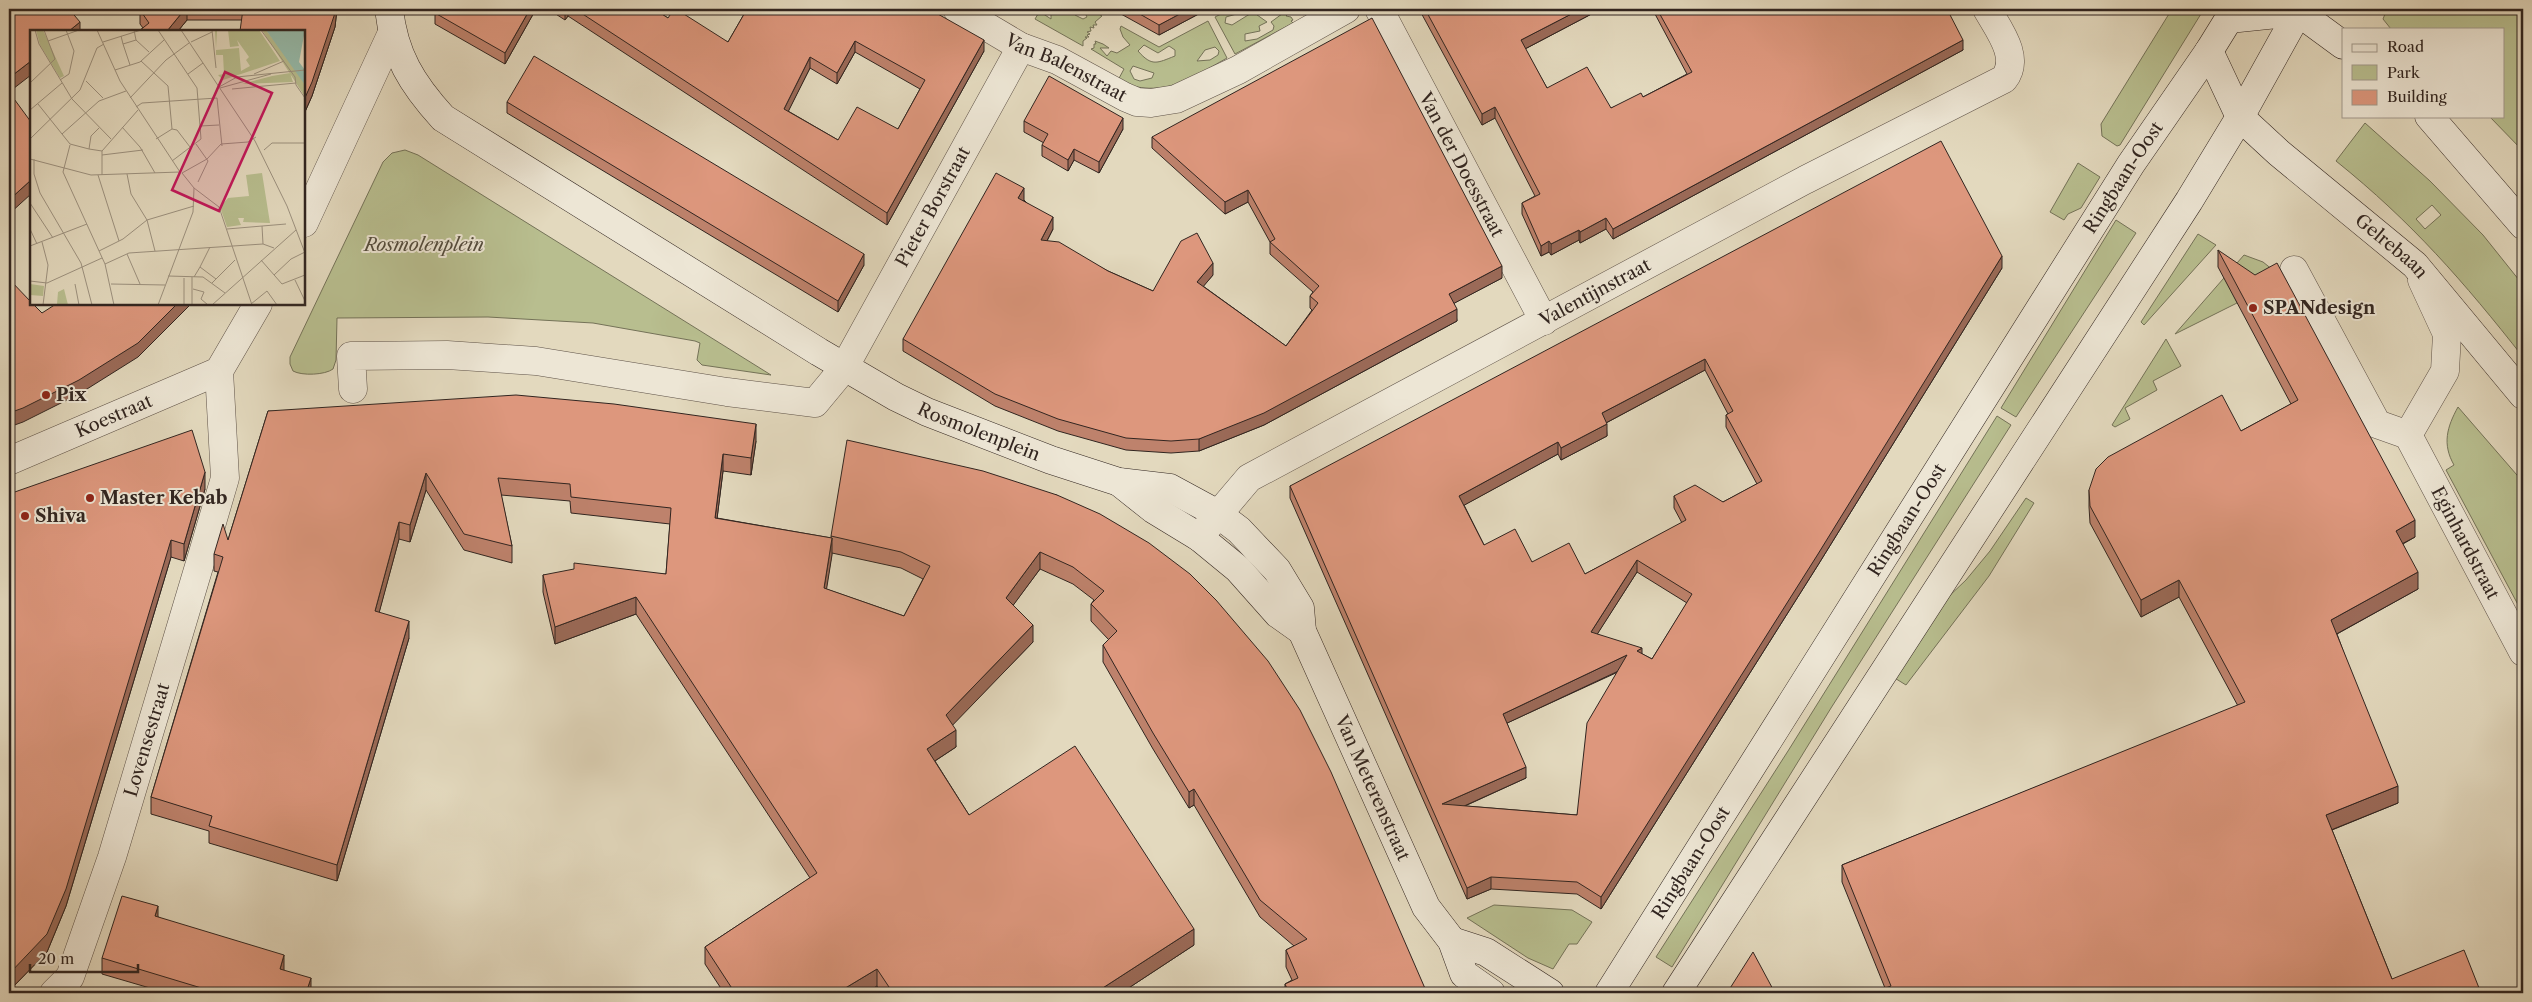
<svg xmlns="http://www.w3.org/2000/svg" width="2532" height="1002" font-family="'Libre Caslon Text',serif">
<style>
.green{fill:#b8be8f;stroke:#747258;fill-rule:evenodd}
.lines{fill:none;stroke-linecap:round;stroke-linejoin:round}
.street-casing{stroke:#5e5248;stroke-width:29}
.secondary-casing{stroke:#312520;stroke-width:29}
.street{stroke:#ede6d5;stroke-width:28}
.secondary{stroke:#ede6d5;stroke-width:28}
.wall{fill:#be826c;stroke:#312520;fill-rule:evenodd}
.shaded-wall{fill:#9b6a58;stroke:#312520}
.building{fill:#dd977d;stroke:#312520;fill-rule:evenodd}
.poi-dot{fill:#8f2418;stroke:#ede6d5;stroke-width:2}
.labels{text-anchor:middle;stroke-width:4;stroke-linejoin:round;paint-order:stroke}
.street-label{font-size:18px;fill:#312520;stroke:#ede6d5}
.park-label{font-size:18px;font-style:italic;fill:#534b3c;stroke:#ede6d5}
.poi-label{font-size:18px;font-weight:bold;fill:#312520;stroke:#ede6d5;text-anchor:start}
.inset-road{fill:none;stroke:#9c917f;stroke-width:1}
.view{fill:#c2185b;fill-opacity:0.15;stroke:#c2185b;stroke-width:2.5}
.inset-edge{fill:none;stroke:#312520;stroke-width:2.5}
</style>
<rect width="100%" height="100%" fill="#e3d9be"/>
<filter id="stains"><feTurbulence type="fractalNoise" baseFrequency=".004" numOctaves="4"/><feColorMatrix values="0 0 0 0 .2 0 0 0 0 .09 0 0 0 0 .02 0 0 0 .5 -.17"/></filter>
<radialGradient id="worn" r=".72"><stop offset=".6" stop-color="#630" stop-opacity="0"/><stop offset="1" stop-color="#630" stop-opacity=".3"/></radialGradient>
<!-- green -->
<path class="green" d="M1041 9H1045L1042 13 1051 19V9H1071L1075 15 1083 19 1087 17 1083 9H1090L1102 16 1095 22 1097 25H1093L1094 28 1090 27 1091 31 1087 32 1090 34 1087 35 1089 37H1085L1087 38 1083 41V46L1035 19Z
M1231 9H1245L1240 13 1226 17 1225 23 1232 25 1253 12 1267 22 1259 26 1260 31 1245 34V41L1257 39 1273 30 1274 26 1271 22 1286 11 1289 13 1286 16 1291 17 1293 20 1291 21 1293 23 1235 54 1215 17Z
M2172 9H2204L2120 145 2117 146 2102 136 2101 124Z
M2387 9H2483L2485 12 2492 9H2523V151L2489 116H2503V29H2391L2383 19Z
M1208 21 1227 58C1186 81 1166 98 1117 82L1124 69 1091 49 1094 48V44H1096L1095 41 1103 44 1109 48H1100L1107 56 1111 51 1117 53 1130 45 1123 37 1120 29 1121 26 1159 47ZM1144 45 1158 53 1169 46 1175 50V56C1157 63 1152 67 1138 51ZM1215 47 1219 51 1218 55 1210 60 1197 61 1205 50ZM1133 66 1154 73 1152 78 1140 81 1134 79 1130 71Z
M2365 123 2430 181 2483 235 2523 285V357C2464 282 2412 222 2336 161ZM2432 205 2441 215 2425 229 2416 219Z
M405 150 418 155 771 375 702 365 697 360 700 343 695 341 593 323 488 317 337 318 336 360 333 369C325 375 302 376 293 371L290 364V357L383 162 392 153Z
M2078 163 2100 177 2081 208 2068 214 2064 220 2050 212Z
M2116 220 2136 233 2016 417 2001 408Z
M2198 234 2216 245 2144 325 2141 322Z
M2244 255 2263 262 2273 270 2233 292 2237 303 2175 334Z
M2166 339 2181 366 2153 381 2157 390 2125 408 2130 419 2115 427 2112 425Z
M2458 407 2523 482V614L2446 470 2454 465C2442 444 2447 427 2458 407Z
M1997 416 2011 425 1831 708 1672 967 1656 957 1788 751Z
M2026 498 2034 503 1989 576 1906 685 1893 677 1946 599 1966 580 1990 551Z
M1494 905 1572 910 1592 922 1577 944H1569L1553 969 1528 958 1467 918Z"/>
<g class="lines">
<defs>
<g id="street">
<path id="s1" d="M957 9 1021 47 1057 60 1125 97 1137 102 1151 103 1176 99 1238 70 1346 9"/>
<path id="s2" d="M1379 9 1544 321"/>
<path d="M304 223 391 35"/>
<path id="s3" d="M2294 270 2377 424 2408 435 2523 652"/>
<path id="s4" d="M353 389 351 356 447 355 536 361 727 392 815 403 844 368 1021 47"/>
<path d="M2408 435 2445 371 2447 334 2422 280"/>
<path id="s5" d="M9 461 219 371"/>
<path id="s6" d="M1199 537 1249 478 1805 180 2004 79C2021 57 1998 29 1987 9"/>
<path id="s7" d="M54 993 70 977 112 857 203 553 225 478 219 371 258 304"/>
</g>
<g id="secondary">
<path id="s8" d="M389 9C394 55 412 84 443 118L819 352 896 397 927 412 1051 460 1119 482 1170 488 1218 514 1239 530 1277 570 1300 608 1302 631 1426 907 1452 941 1464 974 1491 993"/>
<path d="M2298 12 2343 45"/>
<path d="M2229 19 2298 12"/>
<path id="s9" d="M2209 51 2240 117 2279 153 2415 265 2523 395"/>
<path d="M2429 116 2523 225"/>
<path d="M1119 482 1153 509 1199 537 1238 569 1278 614 1302 631"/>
<path d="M1452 941 1486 952 1550 993"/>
<path id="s10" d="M1609 993 2131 164 2209 51 2235 9"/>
<path d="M1676 993 2189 201 2240 117 2300 9"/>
</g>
</defs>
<!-- street casing -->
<use href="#street" class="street-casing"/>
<!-- secondary casing -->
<use href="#secondary" class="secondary-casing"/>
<!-- street -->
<use href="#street" class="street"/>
<!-- secondary -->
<use href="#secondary" class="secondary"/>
</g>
<!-- wall -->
<path class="wall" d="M142 9H337L335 27 312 96 304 114V31L242 20H187L178 31H139L143 28 140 24V10Z
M437 9H536L505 64 435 24V13Z
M548 9H654L668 18 728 42 747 9 984 51 887 225 568 16 565 20ZM855 52 920 89 898 129 838 140 788 111 810 68 837 84Z
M1112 9H1208L1159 35Z
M1419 9H1601L1525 49 1547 88 1611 108 1643 97 1687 74 1655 14V9H1947L1963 50 1613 239 1606 229 1580 243 1579 240 1551 255 1549 252 1541 256 1522 214V203L1535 196 1495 118 1482 125Z
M507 102 864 265 838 312 507 113Z
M1024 121 1123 129 1099 173 1074 160 1068 171 1042 156V145L1044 143 1024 132Z
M1152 137 1502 278 1454 303 1457 321 1264 425 1199 451 1171 453 1126 450 1058 431 995 406 903 351V339L1024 200 1053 229 1047 241 1108 271 1153 291 1213 275 1203 286 1286 346 1312 310 1310 308V296L1313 292 1270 254V242L1248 202 1225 214 1152 148Z
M2218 250 2415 537 2403 544 2418 589 2337 634 2398 803 2332 830 2392 979 1885 988 1842 882V865L2238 706 2179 597 2141 617 2090 523 2089 507V490L2241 431 2291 404 2218 267Z
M2002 268 1818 565 1601 909 1577 894 1491 889 1467 899 1290 498V486ZM1705 370 1728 414 1726 415V427L1757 484 1723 502 1674 496V508L1682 523 1585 574 1532 562 1484 545 1464 505 1558 454 1561 460 1607 436 1606 423ZM1637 572 1687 603 1652 659 1642 654 1597 634ZM1618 672 1577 815 1465 806 1526 778 1507 723Z
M268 411 756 441 751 475 723 471 717 518 831 538V536L1057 495 1427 993H1285V984L1292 980 1286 967V950L1294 946 1260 917 1194 805 1189 808 1153 749 1103 662V645L1109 640 1091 621V604L1094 600 1073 584 1040 569 1013 605 1033 642 952 725 956 747 935 761 969 815 1194 945 1121 993H882L877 986 865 993H724L705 964V947L810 878 636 614 555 644 543 592V575L666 574 670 524 571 513 570 501 501 495 512 546V563L464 550 426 490 410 542 399 539 379 612 409 638 337 881 209 843V831L151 814V797L218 572 214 571V554L228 540ZM832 553 901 568 923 579 904 616 826 589Z
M205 489 184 561 171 557 66 906 47 952 9 991V494Z
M158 917 284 971 311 993H167L102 974V958Z"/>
<!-- shaded-wall -->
<path class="shaded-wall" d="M185 9H187V20L178 31H167Z
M335 9H337L335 27 312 96 304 114V100Z
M530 9H536L505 64V53Z
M565 9H568V16L565 20Z
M1189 9H1208L1159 35V25Z
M1581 9H1601L1521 51V40Z
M2034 9H2042L2034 12Z
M2485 9H2492L2485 12Z
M80 22V31H69Z
M984 40V51L887 225V213Z
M1963 40V50L1613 239V229Z
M855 41V52L837 84V73Z
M810 57V68L784 120V109Z
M31 61V75L9 92V78Z
M1495 107V118L1482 125V114Z
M1123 118V129L1099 173V162Z
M1074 149V160L1068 171V160Z
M31 180V194L9 214V200Z
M1024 188V200L1018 210V198Z
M1248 190V202L1225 214V202Z
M1053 217V229L1041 252V240Z
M1606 218V229L1580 243V232Z
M1579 230V240L1551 255V244Z
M1549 241V252L1541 256V246Z
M864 254V265L838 312V301Z
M2002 256V268L1818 565 1601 909V897Z
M1213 263V275L1197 294V282Z
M1502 266V278L1449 306V294Z
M177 304H191L138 357 79 394 23 422 9 427V413Z
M1457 309V321L1264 425 1199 451V439Z
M1705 359V370L1602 425V413Z
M756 424V441L751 475V458Z
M1607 424V436L1561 460V448Z
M1558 442V454L1459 508V496Z
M723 454V471L715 535V518Z
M205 472V489L184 561V544Z
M426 473V490L410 542V525Z
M2415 520V537L2396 547V531Z
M399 522V539L375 628V611Z
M832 538V555L824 605V588Z
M171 540V557L66 906 47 952 9 991V974Z
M1040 552V569L1006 615V598Z
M1637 560V572L1591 644V632Z
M2418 572V589L2331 637V620Z
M2179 580V597L2141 617V600Z
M636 597V614L555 644V627Z
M409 621V638L337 881V865Z
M1033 625V642L946 732V715Z
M1642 648V660L1637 651Z
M1627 655V667L1503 725V714Z
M956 730V747L927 766V749Z
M1526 767V778L1442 816V804Z
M2398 786V803L2326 832V815Z
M1194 789V805L1189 808V792Z
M1491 877V889L1467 899V888Z
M158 906V921L155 916Z
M1194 929V945L1121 993H1095Z
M284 955V971L280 969Z
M877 969V986L865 993H837Z
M311 978V993H306Z"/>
<!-- building -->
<path class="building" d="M9 9H69L80 22 69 31H31V61L9 78Z
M142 9H185L167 31H139L149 23 140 10Z
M243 9H335V13L312 82 304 100V31H240Z
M437 9H530L505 53 435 13Z
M575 9H654L668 18 674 9H676L728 42 747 9H929L984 40 887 213ZM855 41 925 80 898 129 857 107 838 140 784 109 810 57 837 73Z
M1131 9H1189L1159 25Z
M1425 9H1581L1521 40 1547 88 1587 67 1611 108 1641 93 1643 97 1692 72 1657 9H1947L1963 40 1613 229 1606 218 1580 232 1579 230 1551 244 1549 241 1541 246 1522 203 1540 194 1495 107 1482 114Z
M1372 18 1502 266 1449 294 1457 309 1264 413 1199 439 1171 441 1126 438 1058 419 995 394 903 339 996 173 1024 188 1018 198 1053 217 1041 240 1059 242 1108 271 1153 291 1181 241 1197 233 1213 263 1197 282 1286 346 1318 303 1310 296 1319 286 1270 242 1275 239 1248 190 1225 202 1152 137Z
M534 56 864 254 838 301 507 102Z
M1049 76 1123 118 1099 162 1074 149 1068 160 1042 145 1048 134 1024 121Z
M9 92 31 122V180L9 200Z
M1941 141 2002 256 1818 554 1601 897 1577 882 1491 877 1467 888 1290 486ZM1705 359 1733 411 1726 415 1762 481 1723 502 1695 485 1674 496 1686 520 1585 574 1569 543 1532 562 1515 529 1484 545 1459 496 1558 442 1561 448 1607 424 1602 413ZM1637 560 1692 594 1652 659 1637 651 1642 648 1591 632ZM1627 655 1587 723 1577 815 1442 804 1526 767 1503 714Z
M2218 250 2255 275 2277 263 2415 520 2396 531 2418 572 2331 620 2398 786 2326 815 2392 979 2464 950 2481 993H1872L1891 986 1842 865 2245 702 2179 580 2141 600 2090 506 2089 490 2096 469 2108 457 2222 395 2241 431 2298 400Z
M9 279 31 302V304H33L42 313 56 304H177L138 343 79 380 23 408 9 413Z
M516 395 614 404 756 424 751 458 723 454 715 518 832 538 824 588 904 616 930 566 901 552 831 536 847 440 983 471 1057 495 1100 514 1149 543 1190 574 1216 600 1268 661 1300 710 1331 772 1427 993H1289L1285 984 1298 978 1286 950 1307 939 1260 900 1194 789 1189 792 1153 733 1103 645 1117 631 1091 604 1104 591 1073 567 1040 552 1006 598 1033 625 946 715 956 730 927 749 969 815 1075 746 1194 929 1095 993H893L877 969 837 993H735L705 947 817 873 636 597 555 627 543 575 574 569V563L666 574 671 508 571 497 570 484 498 478 512 546 464 534 426 473 410 525 399 522 375 611 409 621 337 865 209 826 212 816 151 797 223 557 214 554 223 524 228 540 268 411Z
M192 430 205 472 184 544 171 540 66 889 47 934 9 974V494Z
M122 896 158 906 155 916 284 955 280 969 311 978 306 993H218L102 958Z
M1753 952 1775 993H1727Z"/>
<!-- markers -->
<g class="poi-dot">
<circle cx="2253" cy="308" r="5"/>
<circle cx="46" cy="395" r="5"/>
<circle cx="90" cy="498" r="5"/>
<circle cx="25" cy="516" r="5"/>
</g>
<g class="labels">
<!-- street labels -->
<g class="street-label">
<text dy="6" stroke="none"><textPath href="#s1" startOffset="124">Van Balenstraat</textPath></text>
<text dy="6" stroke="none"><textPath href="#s2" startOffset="176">Van der Doesstraat</textPath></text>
<text dy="6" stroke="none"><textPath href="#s10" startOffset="964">Ringbaan-Oost</textPath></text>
<text dy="6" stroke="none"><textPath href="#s4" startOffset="730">Pieter Borstraat</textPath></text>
<text dy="6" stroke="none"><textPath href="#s9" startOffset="272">Gelrebaan</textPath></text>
<text dy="6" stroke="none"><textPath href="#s6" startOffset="470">Valentijnstraat</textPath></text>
<text dy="6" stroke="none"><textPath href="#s5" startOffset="114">Koestraat</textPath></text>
<text dy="6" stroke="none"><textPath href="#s8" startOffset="746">Rosmolenplein</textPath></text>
<text dy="6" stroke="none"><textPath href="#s10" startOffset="559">Ringbaan-Oost</textPath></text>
<text dy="6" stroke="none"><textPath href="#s3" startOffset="330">Eginhardstraat</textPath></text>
<text dy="6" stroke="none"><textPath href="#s7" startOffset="272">Lovensestraat</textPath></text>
<text dy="6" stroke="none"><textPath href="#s8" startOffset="1322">Van Meterenstraat</textPath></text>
<text dy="6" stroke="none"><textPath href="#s10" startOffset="154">Ringbaan-Oost</textPath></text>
</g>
<!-- park labels -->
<g class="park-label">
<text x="424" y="251">Rosmolenplein</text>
</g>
<!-- poi labels -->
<g class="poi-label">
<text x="2263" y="314">SPANdesign</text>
<text x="56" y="401">Pix</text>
<text x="100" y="504">Master Kebab</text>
<text x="35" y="522">Shiva</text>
</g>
</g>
<!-- overview -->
<g transform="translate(30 30)">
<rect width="275" height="275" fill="#e3d9be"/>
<path d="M6 0H13L34 46 30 48 10 15ZM185 0H229L250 31 193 50 188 45 194 44 193 25H186V20L209 18 211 41 220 36 216 30 219 27 207 10 209 16 200 17 198 0 187 1 186 18ZM232 0H236L269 43 275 55V67ZM260 43 263 52 212 54 242 46ZM232 143 240 193 213 192 214 188H208L211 195 197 197 190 177 198 168 219 166 216 145ZM0 254 14 256 13 266 0 265ZM34 259 38 275 27 274 28 262Z" fill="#b8be8f"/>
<path d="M236 0H275L269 32 275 40V55Z" fill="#96bbab"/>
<path class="inset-road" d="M5 0 9 14 42 69 81 109M67 0 90 51 150 142M128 0 167 58 171 109 142 131M151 0 225 111 257 176 275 223M182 0 186 38M231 0 265 47 266 55 275 68M91 6 93 14 106 10 104 0M106 10 119 22M18 11 49 0M73 12 111 0M161 12 182 2M93 14 100 35M111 31 138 56 142 99 147 100 160 117M85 40 110 32 134 10M158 44 173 33M224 44 254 31M30 50 39 44 44 21 36 0M56 51 73 68M0 53 25 29 14 0M189 57 207 47 275 40M190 58 241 44M202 59 266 53M100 68 136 30 159 13M8 74 40 114 59 119M106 77 112 73 187 68 192 116M0 80 32 53M170 96 189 95M92 97 110 117 125 143M69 98 61 106 59 119 72 121M32 104 69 71 96 61M0 109 50 60 67 18 74 14M126 109 142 99M166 114 178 131 168 152M191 114 218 112 226 107M40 115 33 142 75 234 84 275M234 120 242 113H275M72 125 113 120M0 129 61 145 150 142M4 129V144L10 163 51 233 62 275M152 143 164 158 189 177 222 275M152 143 177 129 191 114M97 144 101 164 117 190 125 221M68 145 89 211M72 145V121L108 80M0 173 23 208M232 196 233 214M0 199 7 214M197 199 256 194M12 212 18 235 13 275M0 216 57 194M69 221 93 209 117 190 164 176M97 224 110 254M231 230 252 254 275 245M75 234 99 223 233 214 244 218M170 237 180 217M244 245 261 229 275 222M138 246 173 247 195 263M162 247V275M164 247 170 237 186 249M265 250 275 271M0 251 17 253 72 228M182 253 205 230M45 254 49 275M81 254 135 255M163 259 174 262 171 269 178 275M221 274 237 261 247 275M128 275 163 182 164 158M154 275V248M182 275 266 200"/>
<path class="view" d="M195 42 242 63 189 181 142 160Z"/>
<rect width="275" height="275" class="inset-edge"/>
</g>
<!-- margin -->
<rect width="2532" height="1002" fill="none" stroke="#e3d9be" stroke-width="30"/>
<rect x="10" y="10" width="2512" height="982" fill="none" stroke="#312520" stroke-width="2.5"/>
<rect x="15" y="15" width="2502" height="972" fill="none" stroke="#312520"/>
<!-- legend -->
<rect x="2342" y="28" width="162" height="90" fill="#ede6d5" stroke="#a2998d"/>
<rect x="2352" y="44" width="25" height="8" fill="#ede6d5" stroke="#a2998d"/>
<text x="2387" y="52" font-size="15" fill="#312520">Road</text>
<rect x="2352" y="65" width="25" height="15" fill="#b8be8f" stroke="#a2998d"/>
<text x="2387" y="78" font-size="15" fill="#312520">Park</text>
<rect x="2352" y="90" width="25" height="15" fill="#dd977d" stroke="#a2998d"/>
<text x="2387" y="102" font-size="15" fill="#312520">Building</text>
<!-- scale -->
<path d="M30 964v8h108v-8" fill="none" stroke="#312520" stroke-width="2.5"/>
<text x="38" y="964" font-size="15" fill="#312520" stroke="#ede6d5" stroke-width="4" paint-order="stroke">20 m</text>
<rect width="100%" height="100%" filter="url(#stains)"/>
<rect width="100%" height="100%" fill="url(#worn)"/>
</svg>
